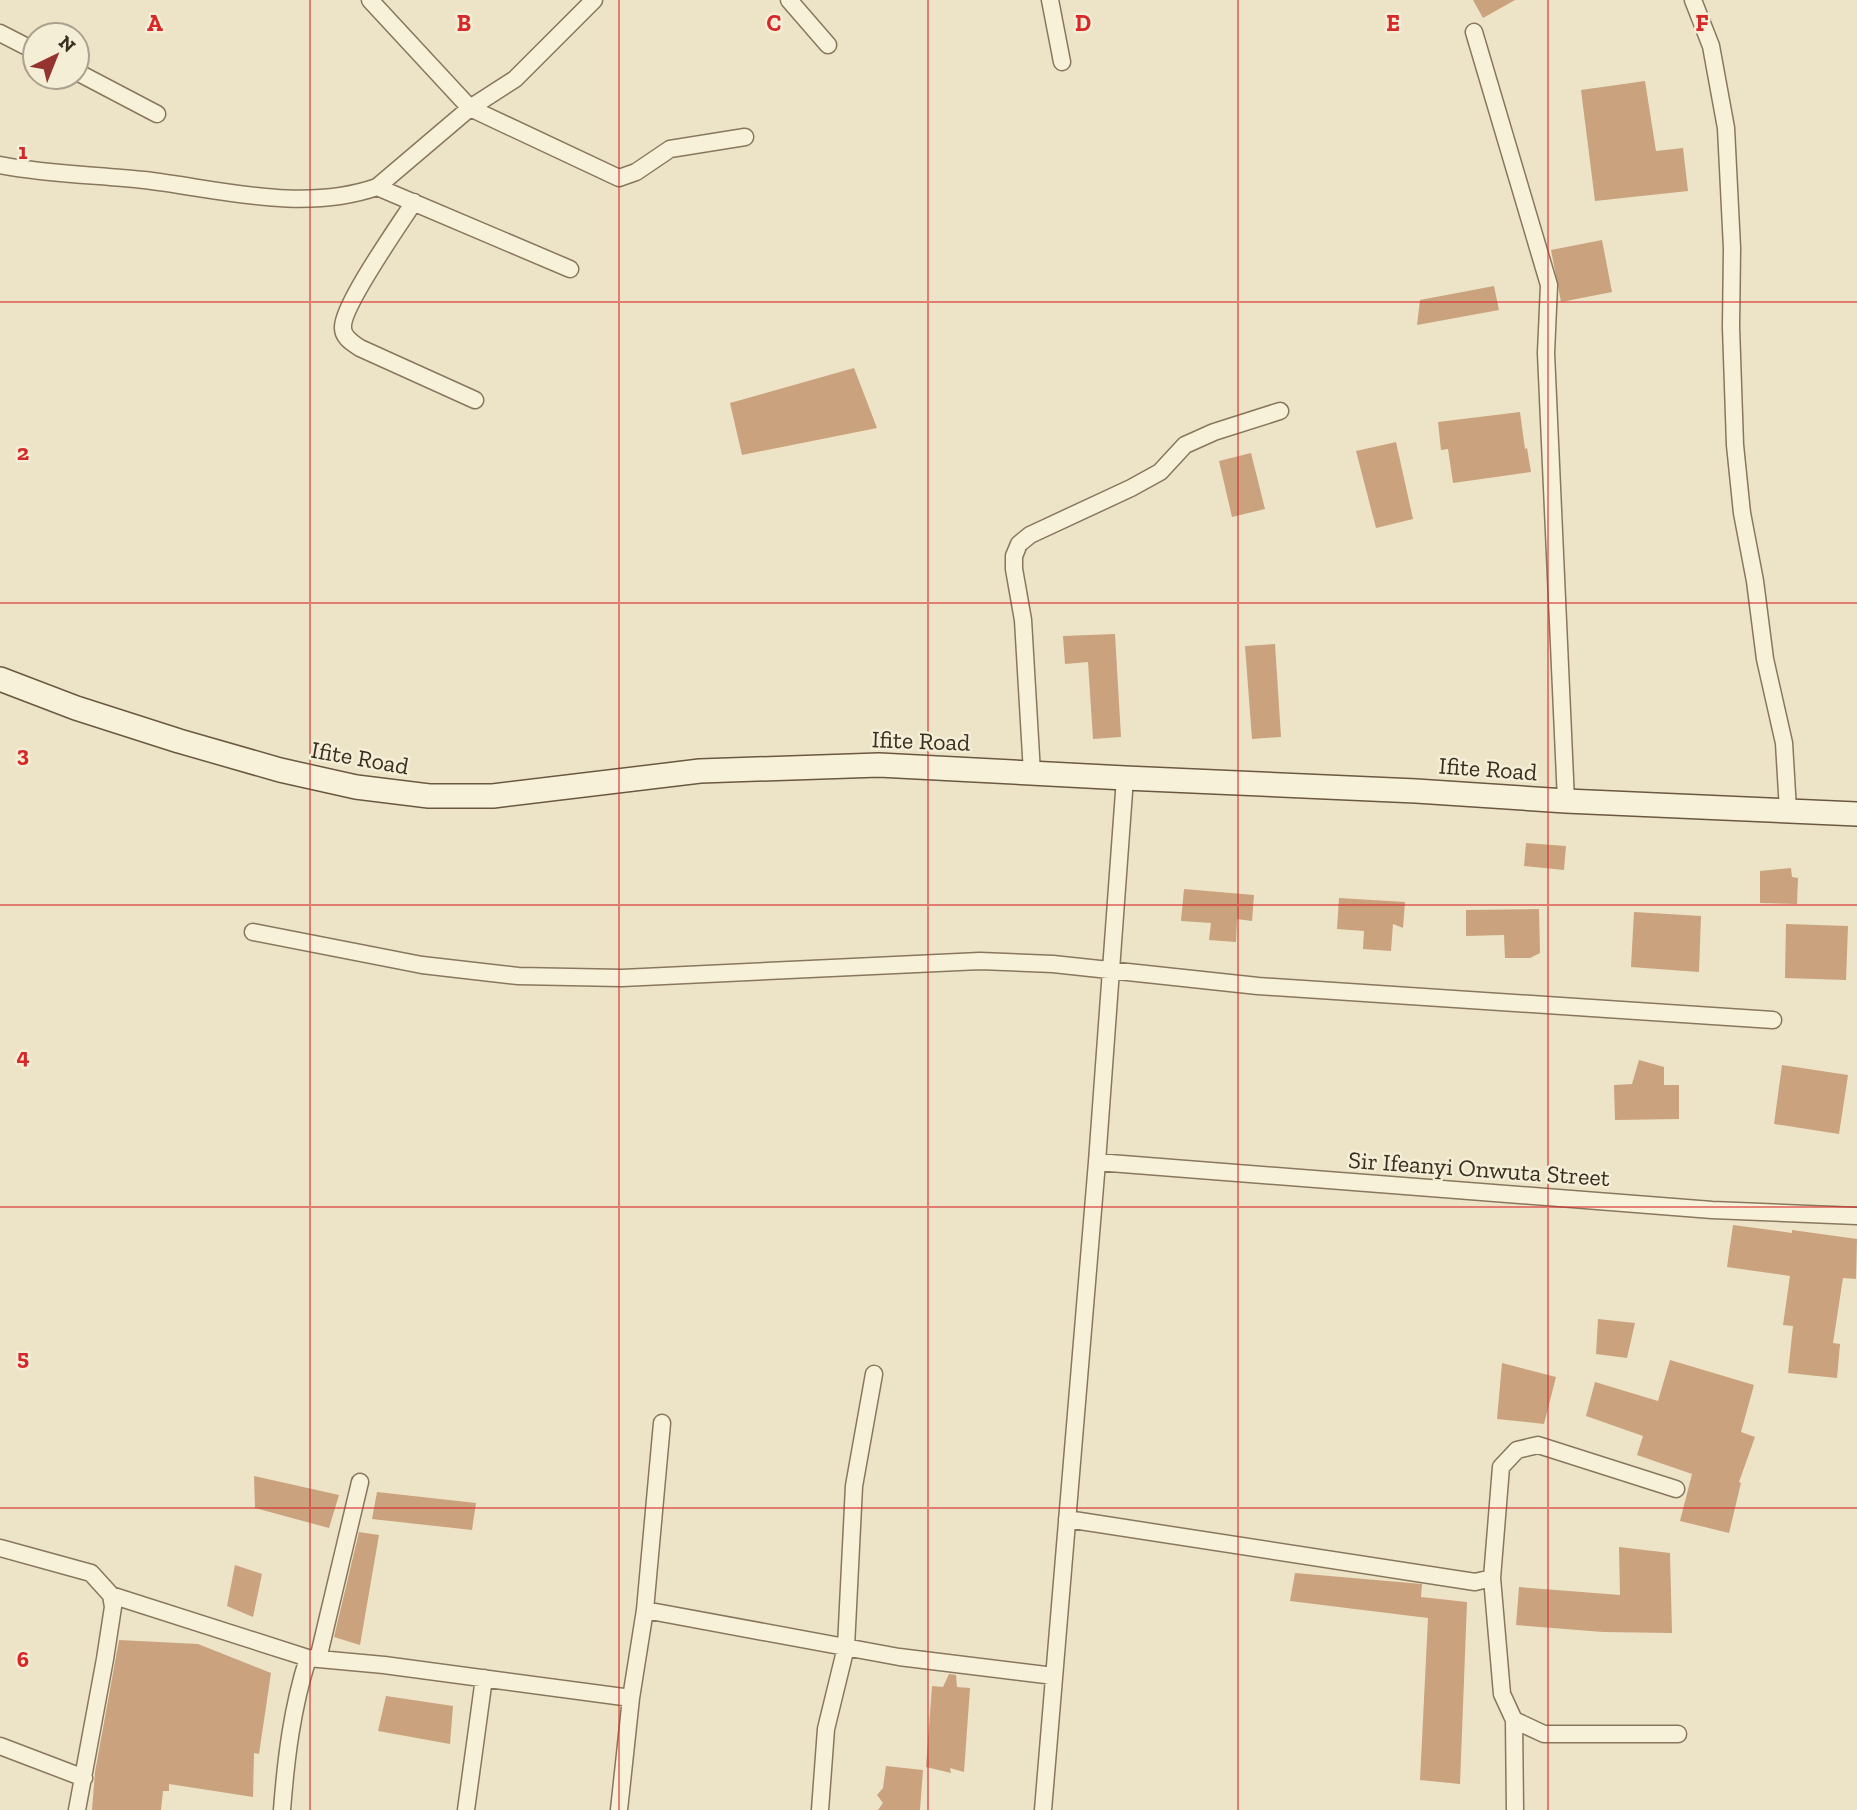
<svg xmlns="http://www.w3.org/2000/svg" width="1857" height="1810" font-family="'Zilla Slab',serif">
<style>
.building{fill:#caa27e}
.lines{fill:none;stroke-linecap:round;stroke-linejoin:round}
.street-casing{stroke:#88775d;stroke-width:19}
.secondary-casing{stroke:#6a5840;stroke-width:26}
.street{stroke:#f8f1da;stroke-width:16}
.secondary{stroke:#f8f1da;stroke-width:23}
.grid{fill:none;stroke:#d62828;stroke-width:2;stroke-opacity:0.55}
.labels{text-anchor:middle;stroke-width:5;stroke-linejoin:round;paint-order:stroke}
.street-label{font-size:24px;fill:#392e20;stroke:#f5eed7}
.grid-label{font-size:23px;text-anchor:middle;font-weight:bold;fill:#d62828;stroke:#f5eed7;stroke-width:5;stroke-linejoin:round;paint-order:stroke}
</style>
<rect width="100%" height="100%" fill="#ede4c7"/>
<!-- building -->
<path class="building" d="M1473 0H1515L1483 18Z
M1645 81 1656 151 1683 148 1688 191 1595 201 1581 90Z
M1602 240 1612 292 1561 302 1551 250Z
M1494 286 1499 310 1417 325 1420 300Z
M854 368 877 428 742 455 730 403Z
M1520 412 1525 449 1527 448 1531 472 1453 483 1448 449 1441 450 1438 422Z
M1396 442 1413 519 1376 528 1356 451Z
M1251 453 1265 509 1232 517 1219 461Z
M1115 634 1121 737 1093 739 1088 662 1065 664 1063 636Z
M1275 644 1281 737 1252 739 1245 646Z
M1526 843 1566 846 1564 870 1524 866Z
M1791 868 1792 877 1798 878 1797 904 1760 903V871Z
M1184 889 1254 895 1252 921 1237 919 1236 942 1209 940 1211 923 1181 921Z
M1339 898 1405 902 1403 928 1393 924 1391 951 1363 949 1364 931 1337 929Z
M1539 909 1540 953 1530 958H1505L1504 935 1466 936V910Z
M1634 912 1701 916 1699 972 1631 967Z
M1786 924 1848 926 1846 980 1785 978Z
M1639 1060 1664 1067V1085H1679V1119L1615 1120 1614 1085 1632 1084Z
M1782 1065 1848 1075 1839 1134 1774 1124Z
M1733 1225 1792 1233V1230L1857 1239 1856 1279 1843 1278 1833 1343 1840 1344 1837 1378 1788 1373 1793 1326 1783 1325 1790 1276 1727 1267Z
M1598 1319 1635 1323 1627 1358 1596 1354Z
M1670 1360 1754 1385 1741 1432 1755 1437 1739 1482 1741 1483 1729 1533 1680 1521 1692 1474 1637 1455 1643 1436 1586 1416 1595 1382 1658 1401Z
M1502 1363 1556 1377 1544 1424 1497 1419Z
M254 1476 339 1495 329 1528 255 1508Z
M377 1492 476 1503 472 1530 372 1519Z
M359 1532 379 1535 360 1645 334 1637Z
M1619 1547 1670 1553 1672 1633 1603 1632 1516 1625 1519 1587 1620 1595Z
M235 1565 262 1574 253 1617 227 1606Z
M1295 1573 1422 1584 1421 1597 1467 1602 1460 1784 1420 1780 1428 1618 1290 1601Z
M119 1640 198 1644 271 1673 259 1754 254 1753 253 1797 169 1784V1791H163L161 1810H92L95 1772Z
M949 1674 956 1675 957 1687 970 1688 964 1772 950 1768 951 1773 926 1767 932 1686 943 1687Z
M386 1696 453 1706 450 1744 378 1731Z
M886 1766 923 1770 920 1810H878L883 1803 877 1795 883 1788Z"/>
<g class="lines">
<defs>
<path id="street" d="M370 0 470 108 619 178 636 172 670 149 745 137
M789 0 828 45
M1050 0 1062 62
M1693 0 1711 46 1726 128 1732 248 1731 327 1735 445 1742 513 1755 581 1765 659 1784 743 1788 810
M1474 32 1549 285 1546 353 1566 801
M0 33 35 51
M77 72 157 114
M0 165C47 174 96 175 144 180 220 189 302 213 377 187L470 108 515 79 594 0
M377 187 570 269
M414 202C400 224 341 307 343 328 343 338 353 343 360 348L475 400
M1032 773 1023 620 1014 569V556L1019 544 1030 535 1131 488 1160 472 1185 445 1214 432 1280 411
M253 932 422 965 518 976 622 978 980 961 1053 964 1258 986 1773 1020
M1097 1162 1712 1210 1857 1216
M1067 1519 1475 1582 1492 1578 1501 1467 1517 1450 1538 1445 1676 1489
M0 1548 91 1573 111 1595 113 1607 105 1659 77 1810
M1492 1578 1502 1694 1514 1720 1544 1734H1678
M111 1595 308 1658 384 1665 631 1698
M645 1610 899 1657 1054 1676
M318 1659 360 1482
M1514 1720 1515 1810
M0 1746 84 1778
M282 1810C286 1758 292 1708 308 1658
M466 1810 484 1678
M619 1810 631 1698 645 1610 662 1423
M820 1810 826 1729 846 1647 854 1486 874 1374
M1043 1810 1097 1162 1125 778"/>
<path id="secondary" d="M0 679 76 708 179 741 280 770 356 787 429 796H493L700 771 879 765 1125 778 1416 791 1566 801 1857 814"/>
</defs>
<!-- street casing -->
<use href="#street" class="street-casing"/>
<!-- secondary casing -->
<use href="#secondary" class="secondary-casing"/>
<!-- street -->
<use href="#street" class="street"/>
<!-- secondary -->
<use href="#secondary" class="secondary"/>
</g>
<!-- grid -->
<path class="grid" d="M310 0V1810M619 0V1810M928 0V1810M1238 0V1810M1548 0V1810M0 302H1857M0 603H1857M0 905H1857M0 1207H1857M0 1508H1857"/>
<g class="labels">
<!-- street labels -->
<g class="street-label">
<text transform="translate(921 741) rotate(2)" y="8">Ifite Road</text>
<text transform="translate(360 758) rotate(10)" y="8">Ifite Road</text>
<text transform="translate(1488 769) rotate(4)" y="8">Ifite Road</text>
<text transform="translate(1479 1169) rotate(4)" y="8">Sir Ifeanyi Onwuta Street</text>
</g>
</g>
<g class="grid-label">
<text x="155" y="31">A</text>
<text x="464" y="31">B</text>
<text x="774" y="31">C</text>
<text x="1083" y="31">D</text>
<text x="1393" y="31">E</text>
<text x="1702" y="31">F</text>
<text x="23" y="159">1</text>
<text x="23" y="460">2</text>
<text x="23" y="762">3</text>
<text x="23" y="1064">4</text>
<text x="23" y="1365">5</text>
<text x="23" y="1667">6</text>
</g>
<!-- north arrow -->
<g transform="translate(56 56) rotate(43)"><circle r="33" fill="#f5eed7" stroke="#aaa18e" stroke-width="2"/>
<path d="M0-5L12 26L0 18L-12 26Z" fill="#95342f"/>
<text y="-10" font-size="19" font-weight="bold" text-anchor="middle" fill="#392e20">N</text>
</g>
</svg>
